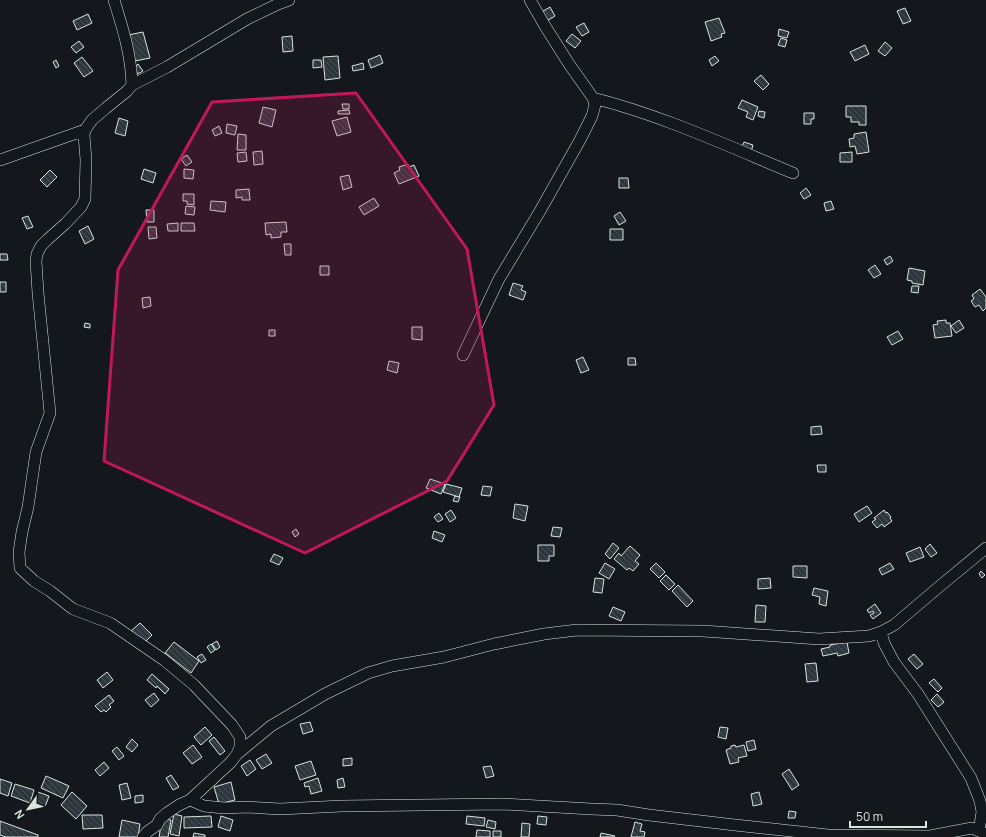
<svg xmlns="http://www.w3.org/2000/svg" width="986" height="837" font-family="Manrope,sans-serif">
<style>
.building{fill:url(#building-back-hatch);stroke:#d8e6dc}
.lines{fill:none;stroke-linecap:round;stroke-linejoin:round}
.minor-casing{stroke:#d8e6dc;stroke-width:12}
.minor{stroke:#14181c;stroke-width:11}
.marked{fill:#c2185b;fill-opacity:0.2;stroke:#c2185b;stroke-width:3;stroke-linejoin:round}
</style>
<defs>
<pattern id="building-back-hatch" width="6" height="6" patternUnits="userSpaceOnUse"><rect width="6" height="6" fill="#2c363c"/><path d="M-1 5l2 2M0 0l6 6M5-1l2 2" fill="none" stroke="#4a5358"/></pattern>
</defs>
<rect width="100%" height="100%" fill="#14181c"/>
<!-- building -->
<path class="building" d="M550 7 555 16 545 22 540 13Z
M905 8 911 21 903 24 897 11Z
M88 14 92 23 77 30 73 21Z
M719 18 725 33 721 34 722 37 711 41 705 22Z
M584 23 589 32 582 36 576 27Z
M779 29 789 32 787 38 778 36Z
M143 32 150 58 135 61 128 35Z
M572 34 581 41 575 48 566 41Z
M292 36 293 51 283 52 282 37Z
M781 38 787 40 785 47 778 45Z
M79 41 84 47 76 53 71 47Z
M885 42 892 48 885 56 878 51Z
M865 45 869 54 855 61 850 52Z
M380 55 383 63 371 68 368 60Z
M338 56 340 78 325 80 323 57Z
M715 56 719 61 712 66 709 60Z
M82 57 93 71 84 77 74 63Z
M56 60 59 66 56 68 53 62Z
M313 60H321L322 67 313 68Z
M363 63 364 69 353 71 352 66Z
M138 64 143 71 138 74 134 68Z
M761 75 769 84 763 90 754 81Z
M742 100 758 107 753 120 746 117 748 112 738 108Z
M342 104H349V109H343Z
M846 106H866V125H859V122H851V117H846Z
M263 107 276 110 272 127 259 123Z
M349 110 350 114H338V111Z
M759 111 765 112 764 118 758 116Z
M804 113H814V119H811V124H804Z
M347 117 351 132 337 136 332 121Z
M119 118 128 121 125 136 115 133Z
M227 124 237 126 235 135 226 133Z
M219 126 222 133 215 136 212 130Z
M866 132 869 152 857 154 855 146 850 147 849 139 854 138V134Z
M238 134 246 135V150H237Z
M744 142 753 145 751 152 741 149Z
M262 151 263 164 254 165 253 152Z
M246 152 247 161 238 162 237 153Z
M852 152V162H840V153Z
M187 155 192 162 186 166 181 159Z
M408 164 409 167 414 165 419 176 399 184 394 173 400 170 399 167Z
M144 169 156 173 153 183 141 179Z
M184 169 194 170 193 179 184 178Z
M50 170 57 177 47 187 40 180Z
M349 175 352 187 343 190 340 177Z
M619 178H628L629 188H619Z
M806 188 811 195 804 199 800 193Z
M249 189 250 200H242V197L236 198V190Z
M183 194H194V205L187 204V201H183Z
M374 198 379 206 364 215 359 207Z
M211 201 226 202 225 212 210 210Z
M831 201 834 209 826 211 824 203Z
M186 206 195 207 194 215 185 214Z
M146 210H154V222H147Z
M620 212 626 221 619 225 614 216Z
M28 216 33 227 27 229 22 218Z
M286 222 287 232H281V237L271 238V234L266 235 265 223Z
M178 223V231H168L167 224Z
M181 223H194L195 231H181Z
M88 226 94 239 85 244 79 231Z
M148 227H156L157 238 149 239Z
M610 229H623V240H610Z
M284 244H291V255H285Z
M0 254H7L8 260H0Z
M890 256 893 261 887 265 884 260Z
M875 265 881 274 874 278 868 270Z
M320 266H329V275H320Z
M909 268 925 271 923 285 912 283V281L907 280Z
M0 282H6V292H0Z
M513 283 523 286 521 290 526 292 523 300 509 295Z
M912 286H919L918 293 911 292Z
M980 289 986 297V308L983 311 979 305 975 307 971 301 974 299 972 295Z
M150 297 151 306 143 308 142 298Z
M946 320V323H950L952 336 935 338 933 325 938 324 937 321Z
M959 320 964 328 956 333 951 326Z
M85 323 90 324V328L84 327Z
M412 327H422V340L412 339Z
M269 330H275V336H269Z
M898 331 903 339 892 345 887 337Z
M583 357 589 370 581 373 576 360Z
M628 358H635L636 365H628Z
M389 361 399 363 397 373 387 370Z
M821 426 822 434 811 435V427Z
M817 465H826V472H818Z
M430 479 445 484 441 494 426 488Z
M446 484 462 488 459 497 443 492Z
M483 486 492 487 490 496 481 495Z
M455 496 460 497 458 502 453 501Z
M515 504 528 506 525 521 513 518Z
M867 506 872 513 859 522 854 514Z
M451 510 456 518 450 522 445 514Z
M884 510 886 513 887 512 891 517 890 518 892 521 884 527 882 524 877 528 872 522 876 519 874 518Z
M439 513 443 519 438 522 434 517Z
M553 527 562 528 560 537 551 536Z
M296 529 299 534 295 537 292 532Z
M434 531 445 535 442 542 432 538Z
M613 543 619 548 610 559 605 554Z
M930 544 937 553 931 557 925 549Z
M538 545H554V556H549V561H538Z
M630 546 640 555 635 561 639 564 633 571 629 568 627 570 614 559 619 553 621 556Z
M920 547 924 557 910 562 906 553Z
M274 554 283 558 279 565 270 561Z
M605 563 615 569 609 579 599 573Z
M656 563 665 572 659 578 650 569Z
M890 563 894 569 882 575 879 569Z
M793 566H807V578L793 577Z
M981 571 985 575 982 578 979 574Z
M666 575 675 584 669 590 660 581Z
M595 578 604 579 602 593 593 592Z
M770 578 771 588 758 589V579Z
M678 585 693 601 687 607 672 591Z
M814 588 828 591 826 606 819 604 820 597 812 595Z
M875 604 881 613 873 619 870 615 874 613 873 611 869 613 867 610Z
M756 605 766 606 765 622H755Z
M613 607 625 612 621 621 609 616Z
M140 623 152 635 143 644 131 631Z
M217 641 220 647 216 650 212 644Z
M174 642 199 661 191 673 165 653Z
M847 642 849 653 838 656 837 653 823 656 821 649 830 647V645Z
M211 644 215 650 211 653 207 647Z
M202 654 206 660 201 663 197 657Z
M914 654 923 664 917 669 908 659Z
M816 663 818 681 807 682 805 664Z
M107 672 113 680 103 688 97 680Z
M152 674 169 689 165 694 157 686 156 688 147 680Z
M934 679 942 688 938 692 929 683Z
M154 693 159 700 151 707 145 700Z
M937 694 944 702 938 707 931 700Z
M109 695 114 701 109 705 111 707 106 712 104 710 101 712 95 706Z
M310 722 313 731 303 734 300 724Z
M205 727 212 735 201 745 194 737Z
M720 727 728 728 726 739 718 737Z
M214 737 225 751 220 755 209 741Z
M132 739 138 745 132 752 126 747Z
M754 740 756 749 748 751 746 742Z
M193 745 202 757 192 764 183 753Z
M735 745 736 747 744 745 747 756 738 758 739 762 730 764 726 750 731 748V746Z
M117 747 124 756 119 760 112 751Z
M266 754 272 763 262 769 256 760Z
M352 758V765L343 766V759Z
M250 760 256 769 247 776 241 766Z
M311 761 316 775 300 780 295 766Z
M104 762 109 768 100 776 95 770Z
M491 766 494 776 486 778 483 767Z
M789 769 799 785 792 790 782 774Z
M171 775 179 787 173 790 166 778Z
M46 776 69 786 63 798 41 788Z
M318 778 322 791 311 794 309 786 305 787 304 783Z
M343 778 345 787 338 788 337 780Z
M0 779 12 783 8 796 0 793Z
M231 782 235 800 219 804 214 787Z
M127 783 131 798 122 800 119 785Z
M15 784 34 790 30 803 11 796Z
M38 792 49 796 45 807 35 803Z
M72 792 87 806 76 819 61 805Z
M759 792 762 804 753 806 751 794Z
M143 795V802L135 803V796Z
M789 811 796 812 795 818H788Z
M174 814 182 816 179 836 170 834Z
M82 815H102L103 828 83 829Z
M211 816 212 827 184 828V817Z
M221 816 233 820 230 831 218 827Z
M467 816 485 818 484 826 466 824Z
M538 816 547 817 546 825 537 824Z
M162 819 171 820 168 837H159Z
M122 820 140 824 138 837H119Z
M488 820 496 822 495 829 486 827Z
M0 821 38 835V837H6L0 835Z
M635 822 642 824 640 831 645 832 644 837H631Z
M522 823 530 824 529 837H521Z
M477 830 490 831V837H476Z
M493 831H501V837H493Z
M194 833 205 835V837H193Z
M601 833 615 836 614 837H600Z"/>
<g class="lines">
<defs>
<path id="minor" d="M114 0C123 29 131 54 132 85L127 91 106 108 92 120 85 130 84 135 86 160 85 199 81 207 65 224 48 239 41 246 37 254 36 261 38 293 50 413 36 452 28 507 22 532 19 552 20 568 34 581 50 591 73 609 110 623 164 660 194 685 232 725 240 737V747L237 754 231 762 190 800 179 805 167 813 160 819 157 825 147 832 143 837
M132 85 167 67 247 19 278 4 289 0
M593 98C661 115 728 146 793 173
M0 160 85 130
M463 355 499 279 540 211 580 140 592 116 595 105 593 98 569 64 545 26 530 0
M881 632 884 643 894 662 918 694 971 778 980 801 982 812 979 831
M237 754 271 726 325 694 368 673 392 666 444 657 494 644 544 634 577 630 703 631 819 639 869 636 881 632 894 625 940 586 986 548
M190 800 204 806 224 808 247 807 280 809 342 806 502 804 591 809 617 810 649 815 735 825 828 835 930 836 972 828 986 834"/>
</defs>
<!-- minor casing -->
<use href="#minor" class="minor-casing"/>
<!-- minor -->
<use href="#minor" class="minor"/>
</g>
<!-- marked area -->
<path class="marked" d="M356 93 467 249 494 405 447 481 305 553 104 461 118 270 212 102Z"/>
<!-- north arrow -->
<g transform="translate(28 809) rotate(237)" stroke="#14181c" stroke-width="3" paint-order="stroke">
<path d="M0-3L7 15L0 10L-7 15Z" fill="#d8e6dc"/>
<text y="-6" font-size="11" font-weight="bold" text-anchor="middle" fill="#d8e6dc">N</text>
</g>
<!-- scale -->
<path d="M850 821v6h76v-6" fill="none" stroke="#d8e6dc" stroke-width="2"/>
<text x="856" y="821" font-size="12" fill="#d8e6dc" stroke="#14181c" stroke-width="3" paint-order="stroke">50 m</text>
</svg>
